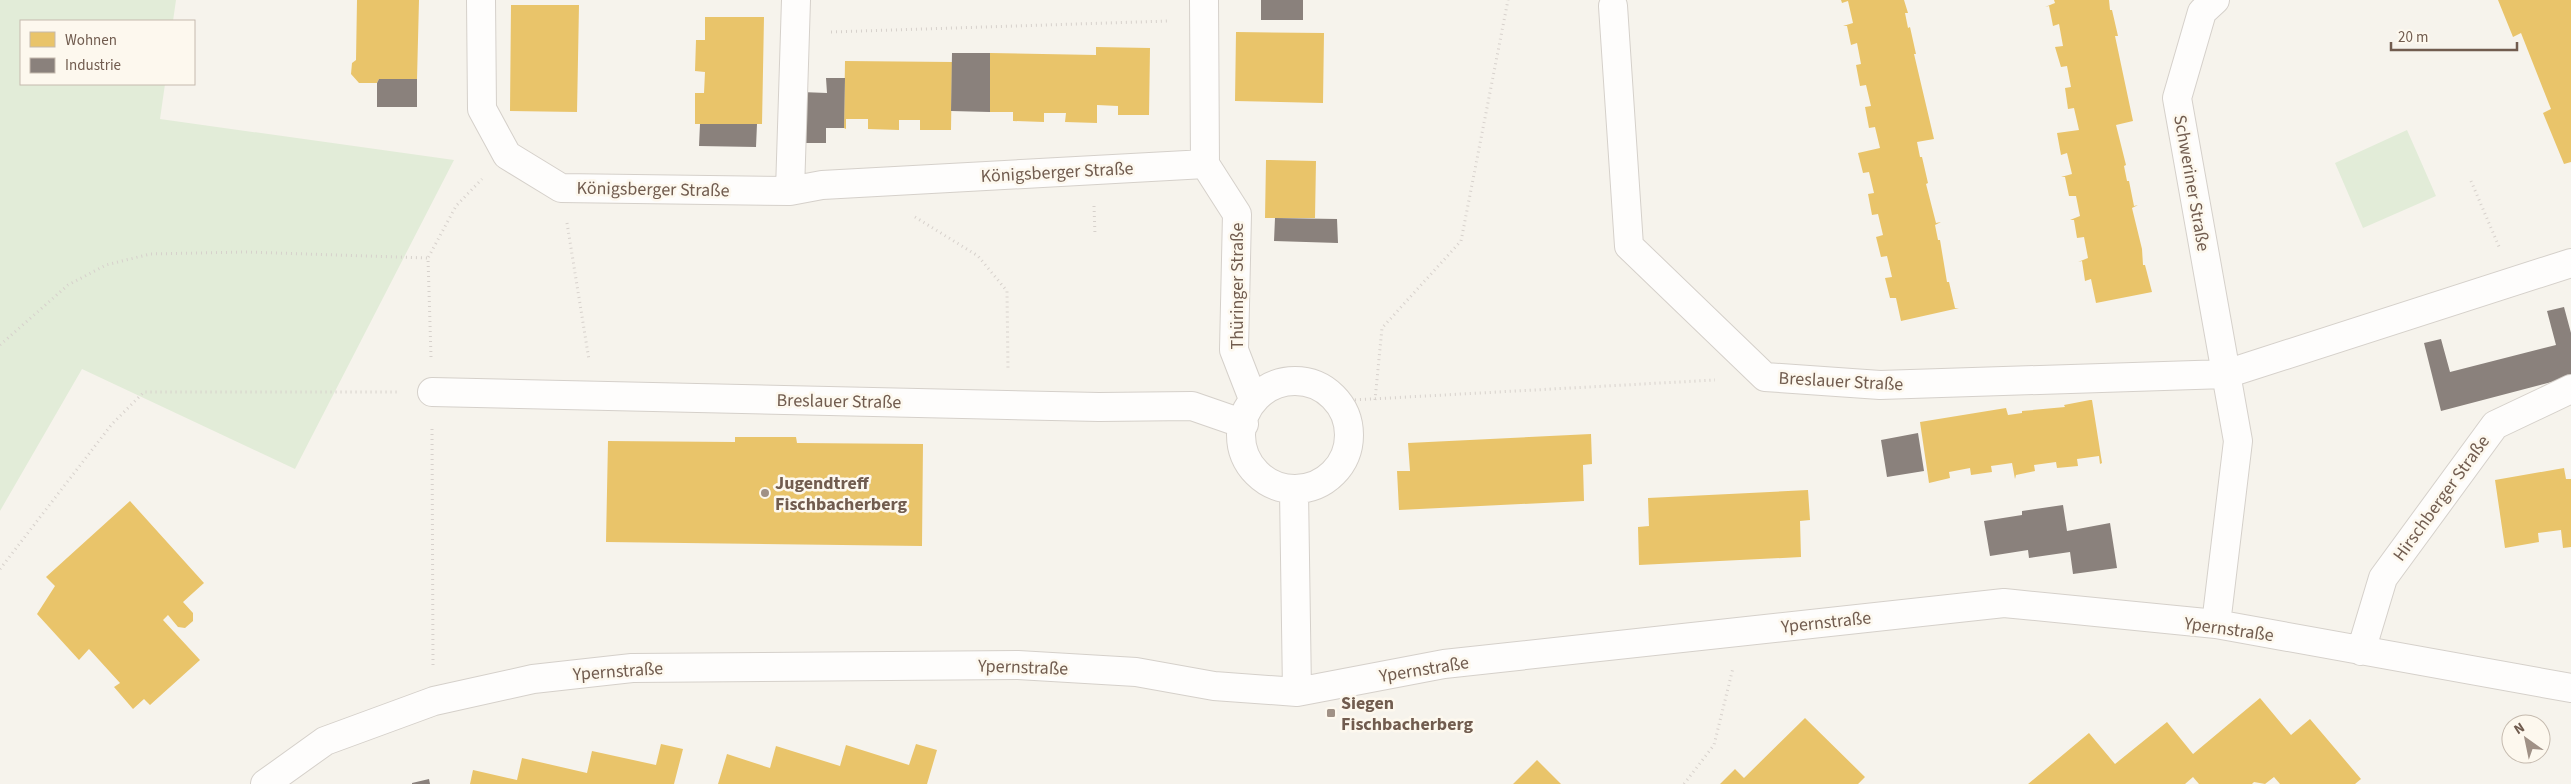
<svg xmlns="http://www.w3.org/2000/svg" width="2571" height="784" font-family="'Source Sans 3',sans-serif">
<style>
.green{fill:#e2ecd8}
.homes{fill:#e9c46a}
.industry{fill:#8a817c}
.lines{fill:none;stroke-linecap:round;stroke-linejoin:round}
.minor-casing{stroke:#d5d0ca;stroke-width:30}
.path{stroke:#d7d1cc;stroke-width:3;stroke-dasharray:1 4;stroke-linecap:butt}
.minor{stroke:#fefdfc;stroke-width:28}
.poi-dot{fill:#a09186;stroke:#fdf8ee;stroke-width:2}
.labels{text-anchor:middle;stroke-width:5;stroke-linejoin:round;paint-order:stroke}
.street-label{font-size:18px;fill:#715c4f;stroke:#fdf8ee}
.poi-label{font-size:18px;font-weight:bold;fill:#715c4f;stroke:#fdf8ee;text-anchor:start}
</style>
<rect width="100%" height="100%" fill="#f6f3ec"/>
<!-- green -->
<path class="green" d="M0 0H176L173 21H21V84H165L160 119 454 160 295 469 82 369 0 511Z
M2407 130 2436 196 2363 228 2335 163Z"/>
<!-- homes -->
<path class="homes" d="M357 0H419L417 79H379L377 83H359L351 74 352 63 356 60Z
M1841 0H1904L1908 13H1905L1908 28 1910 27 1916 54H1914L1934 139 1917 142 1920 157H1922L1928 183 1926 184 1936 223 1941 222 1935 225 1938 240H1940L1947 282H1949L1955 308H1959L1901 321 1896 298H1890L1885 278 1892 277 1887 256 1881 257 1876 237 1883 235 1878 214 1872 215 1868 194 1874 193 1869 172 1863 173 1858 153 1880 148 1875 127 1869 128 1865 107 1871 106 1866 85 1860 86 1856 65 1861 64 1857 43 1851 45 1847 26H1843L1853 23 1848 1 1842 3Z
M2054 0H2109L2110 10H2112L2118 36H2115L2133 121 2116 125 2126 165 2124 166 2127 181H2129L2134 206 2138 205 2132 208 2142 249 2143 265H2145L2152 292 2096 303 2091 279 2085 281 2082 261 2078 262 2088 258 2084 237 2077 238 2074 220H2070L2080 216 2076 196H2069L2065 177H2061L2072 174 2067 153 2061 155 2057 133 2079 130 2074 108 2068 109 2065 88 2071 87 2067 66 2061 67 2055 47 2063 46 2059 24 2053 26 2049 6 2045 7 2055 3Z
M2498 0H2571V162L2564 164 2543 113 2551 109 2521 33 2513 37Z
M511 5H579L577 112 510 111Z
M705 17H764L762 124H695V93H704L705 72 695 71 696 40H705Z
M1236 32 1324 33 1323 103 1235 101Z
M1096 47 1150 48 1149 115H1118V106L1097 105V123L1065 122 1066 113H1044V122L1013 121V112H990V53L1096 55Z
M845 61 952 62 951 130H920V120H899V130L868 129V119H846V129L844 128Z
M1266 160 1316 161 1315 218H1265Z
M2090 400H2092L2102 463 2100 464 2099 456 2077 459 2078 466 2057 468 2056 462 2034 465 2035 471 2016 475 2015 479 2012 463 1991 466 1992 472 1971 475 1970 468 1949 472 1950 478 1929 483 1920 422 2006 408 2008 415 2022 413V411L2065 407 2064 405Z
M1591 434 1592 464 1583 465 1584 501 1399 510 1397 471H1410L1408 443Z
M735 437H796L797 443 923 444 922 546 606 542 608 441 735 442Z
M2564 468 2566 479H2571V547L2563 548 2561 530 2538 533 2539 542 2505 548 2495 480Z
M1808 490 1810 520 1800 521 1801 557 1639 565 1638 527 1649 526 1648 498Z
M130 501 204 583 183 602 193 613V621L185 628 178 627 168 615 163 620 200 660 150 705 144 699 133 709 114 687 120 683 89 649 79 660 37 614 55 586 46 577Z
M2260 698 2291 735 2310 719 2361 779 2355 784H2280L2274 777 2265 784 2254 782 2252 784H2199L2193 777 2185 784H2028L2089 733 2115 764 2167 722 2193 754Z
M1805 718 1865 777 1858 784H1720L1735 769 1744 778Z
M661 744 683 749 674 784H470L473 770 517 780 522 758 587 773 592 751 656 765Z
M916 744 937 750 927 784H718L727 754 770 768 776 746 840 766 846 745 909 765Z
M1537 760 1561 784H1513Z"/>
<!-- industry -->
<path class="industry" d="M1261 0H1303V20H1261Z
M952 53H990V112L951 111Z
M826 78H845L844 128H826V143H800L801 92 827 93Z
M379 79H417V107H377V83Z
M700 124H757L756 147 699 146Z
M1275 218 1337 219 1338 243 1274 241Z
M2564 307 2571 333V377L2441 411 2424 343 2441 339 2450 372 2556 345 2547 311Z
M1918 433 1924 471 1887 477 1881 440Z
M2063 505 2067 531 2110 523 2117 568 2073 574 2070 552 2029 558 2028 550 1990 556 1984 521 2022 515V511Z
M429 779 430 784H412V783Z"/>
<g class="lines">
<defs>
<path id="minor" d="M481 0 482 109 507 155 561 188 790 191 822 185 1205 164
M1204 0 1205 164 1237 214 1234 350 1253 399
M2215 0 2202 12 2177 98 2238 441 2216 624
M1613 6 1629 246 1765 377 1880 385 2226 374 2571 263
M790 191 796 0
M1241 435a54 54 0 1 1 108 0a54 54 0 1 1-108 0Z
M432 392 1099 407 1192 406 1244 424
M1294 491 1297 692
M2361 651 2383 578 2495 425 2571 389
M265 784 325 741 434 701 533 679 632 668 1018 665 1136 672 1214 686 1297 692 1444 664 2004 603 2216 624 2571 688"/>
</defs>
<!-- minor casing -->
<use href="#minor" class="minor-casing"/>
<!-- path -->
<path class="path" d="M831 32 1169 21
M2471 181 2500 249
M1094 206 1095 235
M915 217 978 256 1007 291 1008 370
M567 223 589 360
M0 345 68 285 106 265 150 254 246 252 428 258
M431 357 428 258 456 206 482 179
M1375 400 1382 328 1461 241 1508 0
M1335 401 1715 380
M432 429 433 665
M0 569 112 424 144 392H398
M1684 784 1714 745 1733 668"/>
<!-- minor -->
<use href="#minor" class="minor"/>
</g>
<!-- markers -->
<g class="poi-dot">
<circle cx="765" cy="493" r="5"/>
<rect x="1326" y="708" width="10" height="10" rx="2.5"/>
</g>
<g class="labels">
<!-- street labels -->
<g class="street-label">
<text transform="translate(1057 172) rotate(-3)" y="6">Königsberger Straße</text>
<text transform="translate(2192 183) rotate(80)" y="6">Schweriner Straße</text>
<text transform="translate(653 189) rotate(1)" y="6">Königsberger Straße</text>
<text transform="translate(1237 286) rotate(-90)" y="6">Thüringer Straße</text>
<text transform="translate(1841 381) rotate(3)" y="6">Breslauer Straße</text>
<text transform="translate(839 401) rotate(1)" y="6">Breslauer Straße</text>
<text transform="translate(2441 498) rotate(-54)" y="6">Hirschberger Straße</text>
<text transform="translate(1826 622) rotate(-6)" y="6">Ypernstraße</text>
<text transform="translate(2229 629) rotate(8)" y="6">Ypernstraße</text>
<text transform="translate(1023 667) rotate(2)" y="6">Ypernstraße</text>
<text transform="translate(1424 669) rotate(-9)" y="6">Ypernstraße</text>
<text transform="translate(618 671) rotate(-4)" y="6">Ypernstraße</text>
</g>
<!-- poi labels -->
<g class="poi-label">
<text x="775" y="489">Jugendtreff<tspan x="775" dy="21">Fischbacherberg</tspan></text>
<text x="1341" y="709">Siegen<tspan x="1341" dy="21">Fischbacherberg</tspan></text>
</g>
</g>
<!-- legend -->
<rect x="20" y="20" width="175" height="65" fill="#fdf8ee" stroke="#c5baae"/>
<rect x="30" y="32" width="25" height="15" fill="#e9c46a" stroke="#c5baae"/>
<text x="65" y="45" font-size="15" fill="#715c4f">Wohnen</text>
<rect x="30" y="58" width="25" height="15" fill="#8a817c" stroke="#c5baae"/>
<text x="65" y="70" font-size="15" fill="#715c4f">Industrie</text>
<!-- north arrow -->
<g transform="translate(2526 739) rotate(327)"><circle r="24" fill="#fdf8ee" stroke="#c5baae"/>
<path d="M0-4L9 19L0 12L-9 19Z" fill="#a09186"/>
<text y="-8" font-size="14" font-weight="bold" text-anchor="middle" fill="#715c4f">N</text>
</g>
<!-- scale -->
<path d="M2391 42v8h126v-8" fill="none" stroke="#715c4f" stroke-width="2.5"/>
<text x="2398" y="42" font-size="15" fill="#715c4f" stroke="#fdf8ee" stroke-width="4" paint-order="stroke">20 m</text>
</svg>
